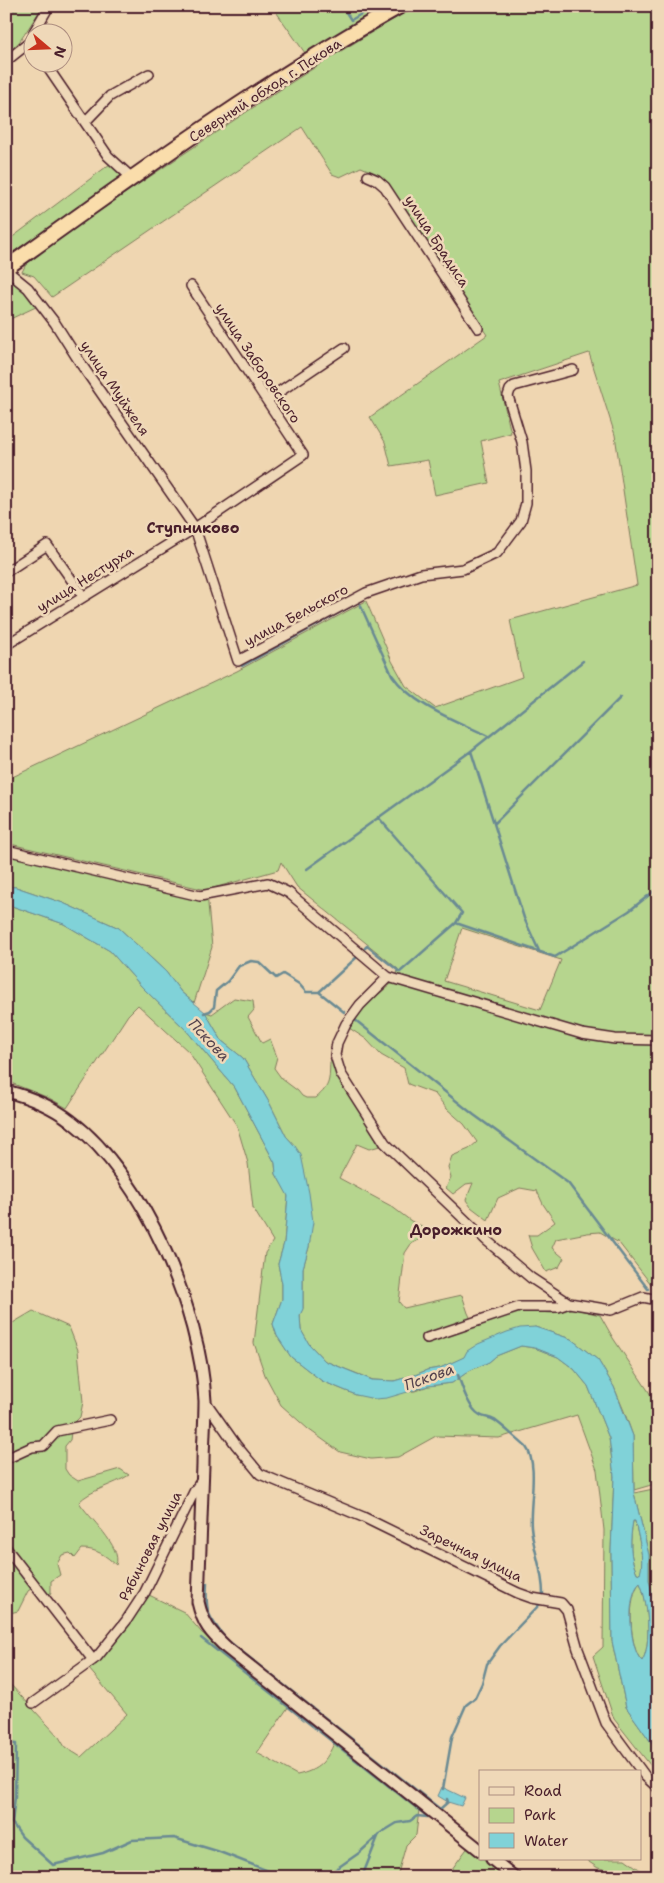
<svg xmlns="http://www.w3.org/2000/svg" width="664" height="1883" font-family="'Shantell Sans',sans-serif">
<style>
.green{fill:#b6d58e;stroke:#807a5c;fill-rule:evenodd}
.water{fill:#80d2d8;stroke:#6a8a93;fill-rule:evenodd}
.lines{fill:none;stroke-linecap:round;stroke-linejoin:round}
.stream{stroke:#6a8a93;stroke-width:2.5}
.minor-casing{stroke:#4a1f2b;stroke-width:12}
.tertiary-casing{stroke:#4a1f2b;stroke-width:15}
.trunk-casing{stroke:#4a1f2b;stroke-width:18}
.minor{stroke:#efd8b8;stroke-width:9}
.tertiary{stroke:#efd8b8;stroke-width:11}
.trunk{stroke:#faddab;stroke-width:14}
.labels{text-anchor:middle;stroke-width:5;stroke-linejoin:round;paint-order:stroke}
.street-label{font-size:14px;fill:#4a1f2b;stroke:#efd8b8}
.neighbourhood-label{font-size:15px;font-weight:bold;fill:#4a1f2b;stroke:#efd8b8}
.water-label{font-size:15px;font-style:italic;fill:#55434e;stroke:#efd8b8}
</style>
<rect width="100%" height="100%" fill="#efd6b1"/>
<filter id="ink" filterUnits="userSpaceOnUse"><feTurbulence type="fractalNoise" baseFrequency=".02" numOctaves="2"/><feDisplacementMap in="SourceGraphic" scale="10" xChannelSelector="R" yChannelSelector="G"/><feConvolveMatrix kernelMatrix="1 2 1 2 8 2 1 2 1" color-interpolation-filters="sRGB"/></filter>
<g filter="url(#ink)">
<!-- green -->
<path class="green" d="M6 6H43L20 41 6 56Z
M272 6H386L305 53Z
M417 6H658V1293L619 1243 600 1232 587 1233 556 1239 552 1248 564 1258 559 1267 546 1272 532 1248 528 1235H537L555 1222 543 1204 537 1191 520 1188 498 1198 488 1220 471 1207 466 1200 473 1183 466 1184 453 1194 446 1188 451 1177 448 1167 452 1156 469 1149 477 1142 464 1124 447 1109 435 1094 408 1084 404 1068 381 1055 366 1039 349 1028 368 1003 396 980 398 969 297 887 281 862 278 870 206 890 6 843V780L237 671 366 601 392 661 406 686 435 708 522 677 510 620 637 585 615 435 589 353 499 383 511 433 481 441 489 483 435 495 428 460 391 466 385 442 370 417 487 335 380 175 361 167 340 177 332 174 302 127 52 297 34 276 22 272 26 264C83 221 143 181 203 141 273 94 344 47 417 6ZM462 928 561 960 540 1010 444 981Z
M110 164 123 175 6 257V242Z
M10 279 25 289 38 306 6 321V281Z
M6 852 207 893 212 947 194 1003 181 992 166 972 119 928 63 903 16 887 6 886Z
M6 904 64 924 110 951 142 987 185 1029 235 1088 275 1163 276 1174 288 1195 284 1243 278 1264 282 1284V1299L273 1324 277 1336 291 1357 322 1381 356 1395 415 1391 428 1386 452 1383 469 1371 489 1362 496 1356 521 1346 535 1348 558 1357 574 1369 588 1386 609 1438 614 1476 611 1551 612 1641 626 1707 658 1752V1775L614 1719 593 1656 603 1647 604 1530 597 1470 577 1415 499 1438 436 1436 398 1457 371 1459 340 1452 308 1429 281 1405 265 1375 254 1343 265 1253 273 1241 253 1208 248 1163 237 1126 189 1052 138 1005 128 1015 67 1108 49 1098 6 1081Z
M234 998 253 1001 254 1010 248 1017 262 1043 270 1039 277 1057 274 1068 282 1079 298 1091 302 1096 306 1098H316C331 1085 329 1080 330 1062L332 1059 338 1076 380 1146 369 1149 357 1144 339 1178 391 1206 411 1221 426 1228 430 1234 411 1244 405 1253 399 1302 404 1308 462 1295 468 1313 474 1325 520 1311 553 1313 572 1308 600 1315 613 1338 649 1392 658 1409V1483L634 1490 633 1436 624 1411 614 1387 598 1360 571 1339 535 1327 440 1368 427 1370 415 1375 394 1381 373 1380 325 1361 309 1344 301 1330 300 1315 303 1308V1268L309 1247 295 1146 286 1136 270 1104 243 1058 222 1041 205 1012 212 1014Z
M33 1311 69 1327 78 1350 83 1402 80 1417 72 1425 70 1440 65 1446V1469L69 1475 78 1481 120 1469 129 1475C114 1485 90 1490 79 1502 88 1517 123 1547 116 1565 105 1555 97 1549 82 1549L75 1558 70 1553 62 1555 57 1564 60 1575 51 1581V1592L49 1596H46L34 1587 28 1591 18 1611 6 1614V1327Z
M658 1488V1690L652 1682V1660L657 1633 655 1606 649 1580V1555L634 1493Z
M633 1521H635C638 1538 645 1557 641 1574L637 1573C629 1557 630 1539 633 1521Z
M640 1583C648 1599 652 1646 642 1661 629 1649 627 1595 640 1583Z
M147 1594 184 1612 202 1633 291 1703 257 1753 297 1775C319 1770 326 1762 335 1741L419 1810 416 1835 406 1845 397 1877H6V1685L9 1683 59 1737 65 1747 81 1757 127 1714 89 1669 121 1632Z
M469 1846 480 1855V1859H486L508 1877H446Z
M589 1859H625L646 1874 658 1872V1877H627L620 1873 598 1868 589 1862Z"/>
<!-- water -->
<path class="water" d="M6 886 16 887 63 903 119 928 166 972 181 992 205 1012 222 1041 243 1058 270 1104 286 1136 295 1146 301 1155 309 1193 313 1222 309 1247 303 1268V1309L300 1315 301 1330 309 1344 325 1361 372 1380 394 1381 415 1375 427 1370 440 1368 464 1357 467 1351 478 1344 507 1332 520 1328 535 1327 571 1339 598 1360 614 1387 633 1436 634 1493 649 1555V1580L655 1606 657 1633 652 1660V1682L658 1690V1752L626 1707 612 1641 611 1551 614 1476 609 1438 588 1386 574 1369 558 1357 535 1348 521 1346 496 1356 489 1362 469 1371 452 1383 428 1386 387 1398 375 1399 356 1395 322 1381 291 1357 277 1336 273 1324 282 1299V1284L278 1264 284 1243 288 1196 276 1174 275 1163 235 1088 185 1029 142 987 110 951 64 924 6 904ZM633 1521H635C638 1537 645 1558 640 1574L637 1573C629 1557 630 1539 633 1521ZM640 1583C648 1600 652 1646 642 1661 629 1650 626 1594 640 1583Z
M442 1787 465 1798 461 1806 448 1802 438 1796Z"/>
<g class="lines">
<!-- stream -->
<path class="stream" d="M342 6 351 20 375 6
M6 20 15 6
M242 666 359 602 392 675C413 706 455 720 488 736
M378 817 462 913 456 923
M495 823 621 697
M307 869 471 751
M365 948 367 946 400 972 456 923 555 957 629 911 658 888
M539 951 524 918 471 751 583 661
M319 992 344 1012
M204 1013 210 1011 214 1007 216 991 228 981 239 966 251 961 259 962 276 978 283 974 299 984 306 992H319L357 957
M354 1019 474 1115 568 1183 648 1289
M458 1375C462 1387 469 1409 480 1415 484 1418 490 1417 494 1420 497 1421 524 1445 526 1447 539 1464 529 1506 531 1527 533 1550 543 1569 543 1594
M207 1583C205 1613 208 1616 226 1639L440 1809 448 1802 447 1799
M201 1638 428 1817
M6 1743 16 1744 15 1797 12 1823 22 1837 53 1865 103 1853 132 1840 174 1838 217 1851 284 1877
M443 1789 452 1737 466 1705 475 1698 482 1683 487 1664 500 1646 540 1604
M320 1877 326 1876 359 1853 379 1835
M362 1877 379 1834 397 1823 410 1821 417 1816 427 1817"/>
<defs>
<path id="minor" d="M34 32 49 6
M6 61 30 42
M44 62 108 156 132 178
M85 122 110 96 149 74
M368 176 377 180 385 187 478 328
M6 270 28 288 55 323 81 364 195 528 238 661 366 593 421 574 463 569 497 553 521 521 526 503V471L522 442 508 396 510 390 514 386 573 370
M267 400 344 348
M6 572 47 545 83 596
M6 645 195 528 303 455 191 286
M6 850 200 896 268 883 289 893 388 977 582 1034 615 1039 658 1040
M388 977 360 1005 346 1024 337 1043 335 1055 341 1074 385 1143 486 1240 531 1278 569 1303 611 1310 643 1297 658 1300
M427 1338 519 1307H558L569 1303
M205 1401 236 1445 260 1474 363 1517 518 1593 532 1598 561 1603 567 1610 578 1649 606 1723 645 1776 658 1788
M6 1459 32 1447 43 1446 57 1431 110 1420
M6 1548 93 1660
M33 1703 97 1657 126 1621 145 1592 195 1490 202 1480"/>
<path id="tertiary" d="M6 1091C29 1097 52 1106 71 1121 144 1176 201 1312 205 1401 205 1422 203 1444 203 1465 201 1511 200 1556 198 1602 203 1624 210 1632 227 1648L480 1850
M492 1859 514 1877"/>
<path id="trunk" d="M6 268C134 176 262 83 400 6"/>
</defs>
<!-- minor casing -->
<use href="#minor" class="minor-casing"/>
<!-- tertiary casing -->
<use href="#tertiary" class="tertiary-casing"/>
<!-- trunk casing -->
<use href="#trunk" class="trunk-casing"/>
<!-- minor -->
<use href="#minor" class="minor"/>
<!-- tertiary -->
<use href="#tertiary" class="tertiary"/>
<!-- trunk -->
<use href="#trunk" class="trunk"/>
</g>
</g>
<g class="labels">
<!-- street labels -->
<g class="street-label">
<text transform="translate(265 90) rotate(-33)" y="5">Северный обход г. Пскова</text>
<text transform="translate(437 241) rotate(57)" y="5">улица Брадиса</text>
<text transform="translate(258 363) rotate(56)" y="5">улица Заборовского</text>
<text transform="translate(115 388) rotate(56)" y="5">улица Муйжеля</text>
<text transform="translate(85 579) rotate(-32)" y="5">улица Нестурха</text>
<text transform="translate(296 615) rotate(-28)" y="5">улица Бельского</text>
<text transform="translate(150 1546) rotate(-63)" y="5">Рябиновая улица</text>
<text transform="translate(471 1553) rotate(26)" y="5">Заречная улица</text>
</g>
<!-- neighbourhood labels -->
<g class="neighbourhood-label">
<text x="193" y="533">Ступниково</text>
<text x="456" y="1235">Дорожкино</text>
</g>
<!-- water labels -->
<g class="water-label">
<text transform="translate(209 1040) rotate(47)" y="5">Пскова</text>
<text transform="translate(429 1377) rotate(-20)" y="5">Пскова</text>
</g>
</g>
<!-- margin -->
<rect width="664" height="1883" fill="none" stroke="#efd8b8" stroke-width="25"/>
<rect x="12" y="12" width="639" height="1858" fill="none" stroke="#4a1f2b" stroke-width="2" filter="url(#ink)"/>
<!-- legend -->
<rect x="479" y="1770" width="162" height="90" fill="#efd8b8" stroke="#ad8e80"/>
<rect x="489" y="1787" width="25" height="8" fill="#efd8b8" stroke="#ad8e80"/>
<text x="524" y="1796" font-size="15" fill="#4a1f2b">Road</text>
<rect x="489" y="1808" width="25" height="15" fill="#b6d58e" stroke="#ad8e80"/>
<text x="524" y="1820" font-size="15" fill="#4a1f2b">Park</text>
<rect x="489" y="1833" width="25" height="15" fill="#80d2d8" stroke="#ad8e80"/>
<text x="524" y="1846" font-size="15" fill="#4a1f2b">Water</text>
<!-- north arrow -->
<g transform="translate(48 48) rotate(109)"><circle r="24" fill="#efd8b8" stroke="#ad8e80"/>
<path d="M0-4L9 19L0 12L-9 19Z" fill="#c8321e"/>
<text y="-8" font-size="14" font-weight="bold" text-anchor="middle" fill="#4a1f2b">N</text>
</g>
</svg>
